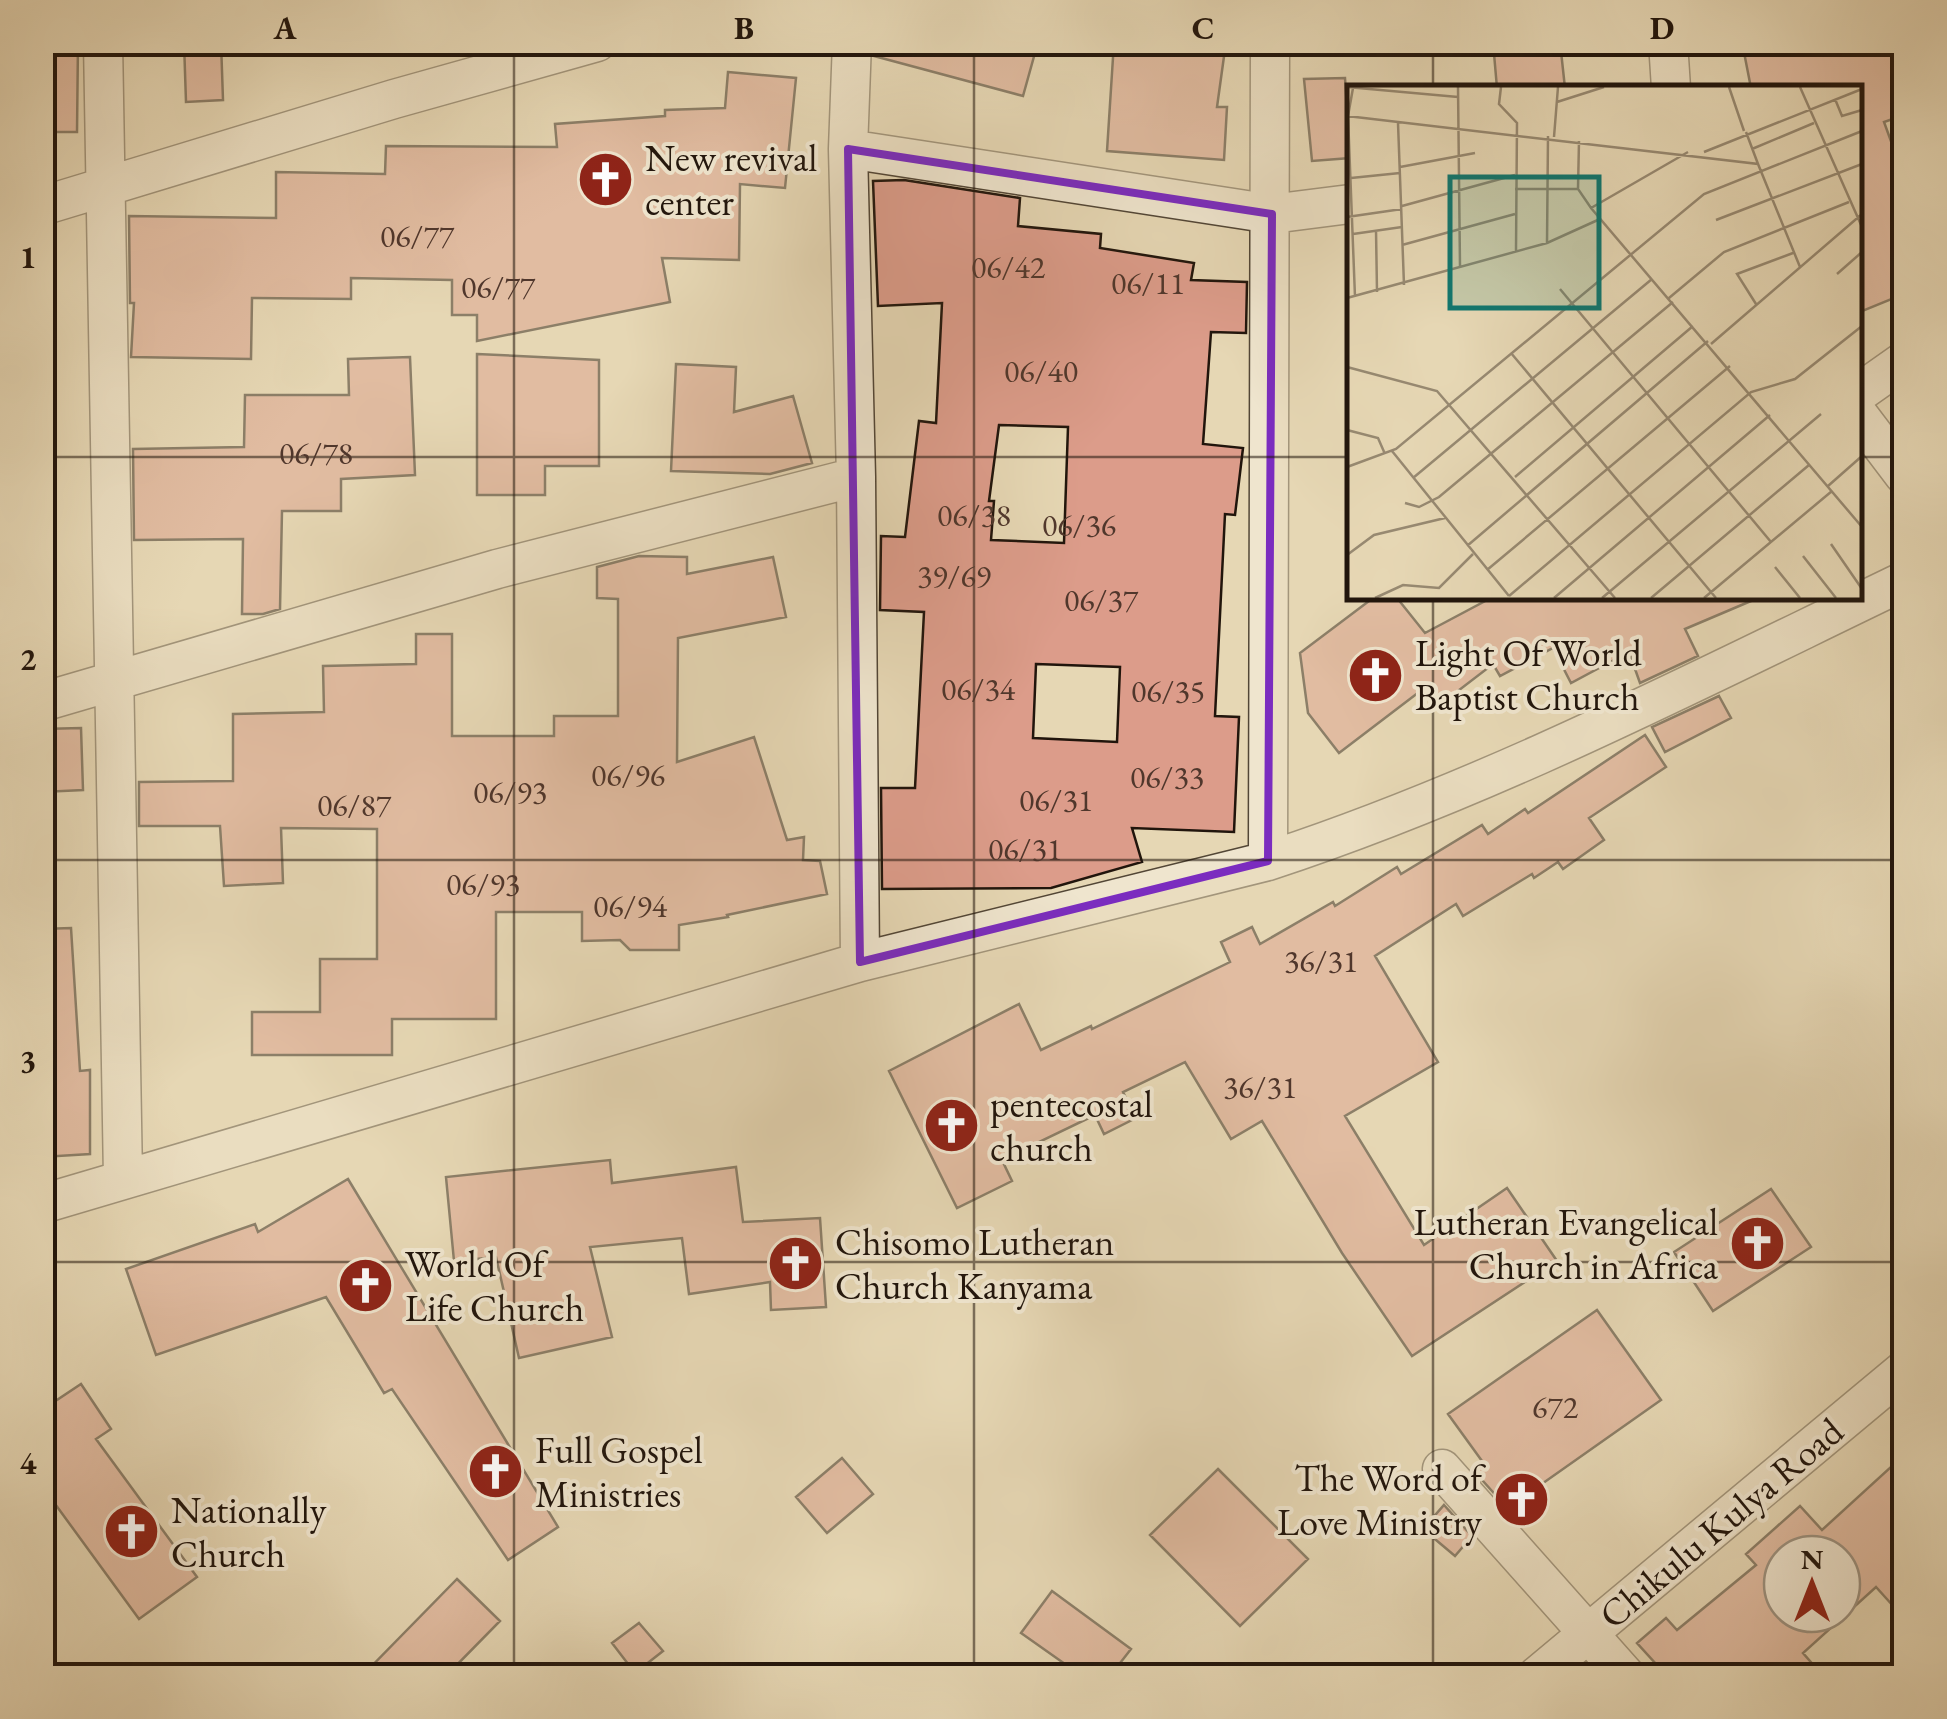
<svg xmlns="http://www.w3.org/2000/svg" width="1947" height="1719" font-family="'EB Garamond',serif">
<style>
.building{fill:#dc9c8a;stroke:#21150c;stroke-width:2.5;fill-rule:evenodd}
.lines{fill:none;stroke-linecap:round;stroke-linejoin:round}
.minor-casing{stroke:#524636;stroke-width:41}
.minor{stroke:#efe5ce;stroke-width:38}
.marked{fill:none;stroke:#7b2cbf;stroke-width:8;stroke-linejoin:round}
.grid{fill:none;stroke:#21150c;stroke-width:2.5;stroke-opacity:0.55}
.labels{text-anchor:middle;stroke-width:8;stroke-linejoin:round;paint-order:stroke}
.number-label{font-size:32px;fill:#50372c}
.poi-label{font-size:38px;fill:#21150c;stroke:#efe5ce;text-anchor:start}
.street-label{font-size:38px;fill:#21150c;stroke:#efe5ce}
.inset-road{fill:none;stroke:#978971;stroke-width:2.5}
.view{fill:#0f766e;fill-opacity:0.15;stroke:#0f766e;stroke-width:5}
.inset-edge{fill:none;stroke:#21150c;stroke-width:5}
.neatline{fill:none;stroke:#21150c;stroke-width:4}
.grid-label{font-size:32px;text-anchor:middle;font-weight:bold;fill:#21150c}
</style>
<rect width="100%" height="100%" fill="#e6d7b4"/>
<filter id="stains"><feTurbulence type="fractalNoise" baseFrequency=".002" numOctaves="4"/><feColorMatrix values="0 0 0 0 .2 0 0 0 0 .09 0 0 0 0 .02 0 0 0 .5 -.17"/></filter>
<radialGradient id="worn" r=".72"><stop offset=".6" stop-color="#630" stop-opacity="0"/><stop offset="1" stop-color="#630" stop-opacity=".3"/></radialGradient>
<!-- building -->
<path class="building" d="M42 42H78L77 132H42Z
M184 42H221L223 100 186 102Z
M874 42H1038L1023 96 874 56Z
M1114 42H1226L1217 107H1227L1224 160 1107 151Z
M1493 42H1560L1565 88H1497Z
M1742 42H1904V115L1884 122 1904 177V294L1860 312V88H1751Z
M728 72 796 78 785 188 740 184 739 260 662 258 670 302 477 341V315H452V280L351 278V299L252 298 251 359 131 357 134 303H130L129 216 276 218V172L385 174 386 146 557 147 555 124 665 116V110L725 108Z
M1345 78 1350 158 1312 161 1304 79Z
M904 180 1020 198 1018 226 1101 234 1100 248 1194 263 1191 280 1247 282 1246 333 1211 332 1203 444 1243 448 1235 515 1225 514 1215 716 1239 717 1234 832 1132 828 1142 862 1051 888 882 889 881 788H915L924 612 880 610 881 536 905 537 919 421 936 423 942 303 878 306 873 181ZM999 425 1068 427 1064 543 991 540 994 501H989ZM1036 664 1120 667 1117 742 1033 738Z
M477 354 599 360V466H545V495H477Z
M410 357 415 475 341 479V511H282L280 609 263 614H242L243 539 134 540 133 449 244 447 245 395H349L348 359Z
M676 364 736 367 734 412 793 396 812 463 770 474 671 471Z
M639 556 687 557V574L773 557 786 617 678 638 677 762 754 737 787 840 804 837 803 860 820 861 827 894 727 915 728 917 679 925V950H630L620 940 582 941V912H496V1019H392V1055H252V1012H320V959H377V829L281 828 283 883 224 886 220 826H139V782L233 781V714L324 712 323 666 416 664V634H452V736H554V716H618V599L597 598V567Z
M1373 598H1397L1425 633 1491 598H1758L1685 629 1698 656 1640 683 1629 652 1571 683 1553 648 1500 676 1493 664 1437 707 1423 689 1339 753 1308 713 1300 653Z
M1719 696 1731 718 1665 752 1652 727Z
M81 728 83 790 42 792V729Z
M1645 735 1666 767 1589 818 1604 840 1563 869 1558 862 1534 878 1532 874 1463 916 1456 904 1375 956 1438 1062 1345 1116 1424 1245 1507 1188 1557 1261 1412 1356 1342 1253 1262 1121 1231 1139 1185 1062 1123 1092 1136 1118 1104 1134 1095 1115 1002 1160 1012 1181 957 1208 889 1071 1019 1004 1041 1050 1091 1026 1092 1029 1230 962 1221 942 1252 927 1260 944 1333 902 1335 906 1397 867 1401 874 1482 825 1488 834 1525 809 1528 813Z
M71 928 80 1071 90 1070V1154L42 1157V929Z
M610 1160 612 1183 736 1167 743 1222 820 1218 826 1307 771 1310 770 1282 689 1294 682 1238 590 1247 612 1337 519 1358 496 1257 454 1261 446 1177Z
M348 1179 558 1527 508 1560 392 1389 384 1393 326 1297 156 1355 126 1269 255 1224 258 1232Z
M1771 1189 1811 1247 1713 1311 1674 1252Z
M1597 1310 1661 1400 1512 1505 1506 1496 1501 1501 1474 1471 1482 1461 1448 1414Z
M81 1384 111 1429 96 1439 197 1577 139 1619 42 1486V1410Z
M1904 1455V1618L1876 1587 1803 1653 1823 1676H1667L1637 1643 1666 1618 1677 1630 1756 1565 1746 1554 1800 1506 1822 1530ZM1782 1554H1842V1614H1782Z
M842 1458 873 1494 827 1533 796 1497Z
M1218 1469 1308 1559 1240 1626 1150 1535Z
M1444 1505 1472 1536 1455 1556 1423 1529Z
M457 1579 500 1621 446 1676H362Z
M1052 1591 1131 1649 1110 1676H1082L1021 1633Z
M639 1623 663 1651 635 1673 612 1643Z"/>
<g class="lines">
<defs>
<path id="minor" d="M103 42 123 1178
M852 42 848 149 856 477 860 962
M1668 42 1671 88
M848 149 1272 214 1350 204
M42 206 394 99 597 42
M1860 392 1904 361
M1860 417 1904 475
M42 702 497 569 856 477
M1268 861 1270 42
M42 1204 860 962 1268 861C1488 789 1696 681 1904 581
M1442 1469 1626 1676
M1537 1676 1904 1370"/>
</defs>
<!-- minor casing -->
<use href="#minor" class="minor-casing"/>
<!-- minor -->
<use href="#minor" class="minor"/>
</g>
<!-- marked area -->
<path d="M0 0H1947V1719H0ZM848 149 1272 214 1268 861 860 962Z" fill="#e6d7b4" fill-opacity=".55" fill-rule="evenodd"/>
<path class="marked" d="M848 149 1272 214 1268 861 860 962Z"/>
<!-- grid -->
<path class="grid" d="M514 42V1676M974 42V1676M1433 42V88M42 457H1350M1860 457H1904M1433 598V1676M42 860H1904M42 1262H1904"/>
<!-- icons -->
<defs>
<symbol id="church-disc" viewBox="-11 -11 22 22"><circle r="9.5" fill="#8f2418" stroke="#efe5ce"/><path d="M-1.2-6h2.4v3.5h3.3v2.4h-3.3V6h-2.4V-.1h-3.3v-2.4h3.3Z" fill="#fff"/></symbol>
</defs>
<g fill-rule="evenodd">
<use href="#church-disc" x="574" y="148" width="63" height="63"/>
<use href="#church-disc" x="1344" y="644" width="63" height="63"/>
<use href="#church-disc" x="920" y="1094" width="63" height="63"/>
<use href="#church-disc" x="1726" y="1212" width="63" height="63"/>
<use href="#church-disc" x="764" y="1232" width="63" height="63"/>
<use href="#church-disc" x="334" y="1254" width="63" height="63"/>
<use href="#church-disc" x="464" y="1440" width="63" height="63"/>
<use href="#church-disc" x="1490" y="1468" width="63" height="63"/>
<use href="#church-disc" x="100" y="1500" width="63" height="63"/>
</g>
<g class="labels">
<!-- number labels -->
<g class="number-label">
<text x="417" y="247">06/77</text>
<text x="1008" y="278">06/42</text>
<text x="1148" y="294">06/11</text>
<text x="498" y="298">06/77</text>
<text x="1041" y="382">06/40</text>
<text x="316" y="464">06/78</text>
<text x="974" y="526">06/38</text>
<text x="1079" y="536">06/36</text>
<text x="954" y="587">39/69</text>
<text x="1101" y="611">06/37</text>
<text x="978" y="700">06/34</text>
<text x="1168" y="702">06/35</text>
<text x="628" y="786">06/96</text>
<text x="1167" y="788">06/33</text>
<text x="510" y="803">06/93</text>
<text x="1056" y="811">06/31</text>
<text x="354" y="816">06/87</text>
<text x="1025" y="860">06/31</text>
<text x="483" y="895">06/93</text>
<text x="630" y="917">06/94</text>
<text x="1321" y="972">36/31</text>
<text x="1260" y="1098">36/31</text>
<text x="1555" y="1418">672</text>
</g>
<!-- poi labels -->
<g class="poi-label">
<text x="645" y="171">New revival<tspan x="645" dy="44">center</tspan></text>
<text x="1415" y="666">Light Of World<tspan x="1415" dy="44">Baptist Church</tspan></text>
<text x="990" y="1117">pentecostal<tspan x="990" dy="44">church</tspan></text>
<text x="1718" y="1235" text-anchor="end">Lutheran Evangelical<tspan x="1718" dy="44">Church in Africa</tspan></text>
<text x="835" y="1255">Chisomo Lutheran<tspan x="835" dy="44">Church Kanyama</tspan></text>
<text x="405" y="1277">World Of<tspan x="405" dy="44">Life Church</tspan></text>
<text x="535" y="1463">Full Gospel<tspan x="535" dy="44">Ministries</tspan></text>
<text x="1482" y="1491" text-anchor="end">The Word of<tspan x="1482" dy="44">Love Ministry</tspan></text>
<text x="171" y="1523">Nationally<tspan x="171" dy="44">Church</tspan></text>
</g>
<!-- street labels -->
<g class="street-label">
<text transform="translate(1721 1523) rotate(-40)" y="13">Chikulu Kulya Road</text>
</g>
</g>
<!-- overview -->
<g transform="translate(1347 85)">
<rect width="515" height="515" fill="#e6d7b4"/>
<path class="inset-road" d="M0 2 111 12M111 2 113 182M154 2 152 19 170 38 169 166M382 2 397 46M453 2 515 142M6 3 1 31 8 212M488 14 495 31 515 25M210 17 257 2M0 31 411 79 453 182M51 38 57 200M399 47 411 79M207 52 211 2M232 56 231 104 244 123 515 442M405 64 467 38M357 67 515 4M53 82 128 68M4 93 53 88M168 104H231M55 121 168 90M244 123 341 67M0 132 55 124M369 135 515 79M29 145 30 207M6 149 55 142M200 158 201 51M55 160 168 129M490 189 515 167M213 204 424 457M0 213 200 158 253 134M322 213 377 167 502 117M409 219 390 189 446 168M364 259 515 129M164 268 369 513M0 282 90 306 268 513M0 345 31 353 38 369M45 366 162 511M0 382 49 364 357 109 515 46M168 392 346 241M66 393 305 194M481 401 515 371M58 418 72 422 92 412 326 217M484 459 515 504M120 461 361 256M0 470 27 450 98 433M456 471 489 513M428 482 453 513M140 485 383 281M162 511 404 307 448 294 515 241M28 513 56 500 92 503 126 469M207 513 423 330M255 513 474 329M304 513 462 380M357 513 485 406"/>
<path class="view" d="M103 92H252V223H103Z"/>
<rect width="515" height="515" class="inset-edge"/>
</g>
<!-- margin -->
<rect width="1947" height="1719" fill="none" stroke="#e6d7b4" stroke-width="110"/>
<!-- north arrow -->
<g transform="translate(1812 1584)"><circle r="48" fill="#efe5ce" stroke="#9d9280" stroke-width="2.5"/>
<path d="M0-8L18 38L0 25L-18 38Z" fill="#8f2418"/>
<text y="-15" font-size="28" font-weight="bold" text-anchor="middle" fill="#21150c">N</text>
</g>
<rect x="55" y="55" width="1837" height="1609" class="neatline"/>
<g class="grid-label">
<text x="285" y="39">A</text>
<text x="744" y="39">B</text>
<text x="1203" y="39">C</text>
<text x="1662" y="39">D</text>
<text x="28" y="268">1</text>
<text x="28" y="670">2</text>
<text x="28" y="1072">3</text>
<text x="28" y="1474">4</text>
</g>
<rect width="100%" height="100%" filter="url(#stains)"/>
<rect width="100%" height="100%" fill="url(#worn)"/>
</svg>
